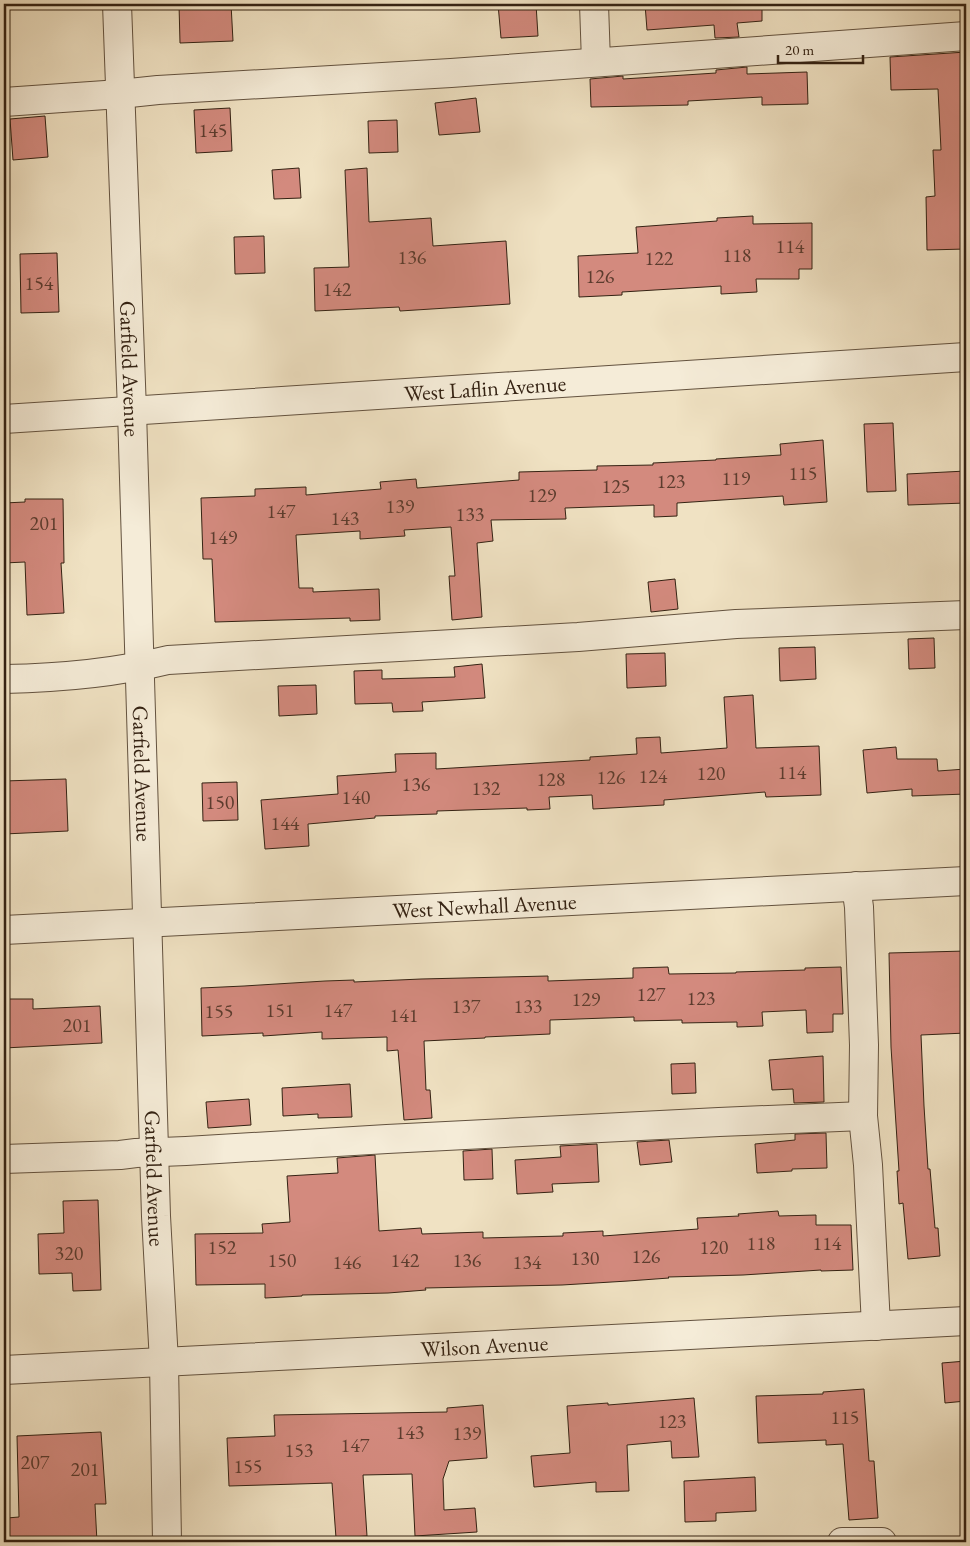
<svg xmlns="http://www.w3.org/2000/svg" width="970" height="1546" font-family="'EB Garamond',serif">
<style>
.building{fill:#d38a7e;stroke:#342213}
.lines{fill:none;stroke-linecap:round;stroke-linejoin:round}
.minor-casing{stroke:#63523f;stroke-width:30}
.minor{stroke:#f5ecd8;stroke-width:28}
.labels{text-anchor:middle;stroke-width:5;stroke-linejoin:round;paint-order:stroke}
.number-label{font-size:20px;fill:#5c3c2e}
.street-label{font-size:22px;fill:#342213;stroke:#f5ecd8}
</style>
<rect width="100%" height="100%" fill="#f0e2c3"/>
<filter id="stains"><feTurbulence type="fractalNoise" baseFrequency=".004" numOctaves="4"/><feColorMatrix values="0 0 0 0 .2 0 0 0 0 .09 0 0 0 0 .02 0 0 0 .5 -.17"/></filter>
<radialGradient id="worn" r=".72"><stop offset=".6" stop-color="#630" stop-opacity="0"/><stop offset="1" stop-color="#630" stop-opacity=".3"/></radialGradient>
<!-- building -->
<path class="building" d="M179 4H231L233 41 180 43Z
M498 4H536L538 36 501 38Z
M645 4H762V21L737 23 739 37 715 38 714 25 647 30Z
M966 52V249L927 250 926 197 935 196 933 150H941L938 89 891 90 890 57Z
M747 67V74L807 72 808 104 762 105V97L688 101V105L591 107 590 79 623 76V79L716 73V70Z
M476 98 480 132 439 135 435 103Z
M230 108 232 151 196 153 194 110Z
M45 116 48 157 13 160 10 119Z
M397 120 398 152 369 153 368 121Z
M299 168 301 198 274 199 272 170Z
M367 168 369 222 431 218 433 246 506 241 510 304 400 311 399 307 315 311 314 268 349 267 345 170Z
M753 216V224L812 223V269H799V279H756L757 292 721 294V286L622 292V295L579 297 578 256 638 253 636 227 717 221V218Z
M264 236 265 273 235 274 234 237Z
M57 253 59 312 21 313 20 254Z
M893 423 896 491 867 492 864 424Z
M823 440 827 502 784 505 783 496 677 503V516L654 517V505L565 508 566 519 491 520 493 541 477 543 482 617 452 620 449 576H455L451 527 404 530 405 536 360 539V531L296 535 299 588H313V592L379 589 380 620 350 621V618L215 622 212 559H203L201 498 255 496V489L306 487V495L381 489 380 482 416 479 417 488 519 480V472L597 470V466L653 465V463L716 460V459L781 455 780 444Z
M966 471V503L908 505 907 474Z
M25 499H63L64 563H61L64 613 27 615 25 562 4 563V503L25 502Z
M675 579 678 609 651 612 648 582Z
M934 638 935 668 909 669 908 639Z
M815 647 816 679 780 681 779 648Z
M665 653 666 686 627 688 626 654Z
M482 664 485 698 422 702 423 711 393 712 392 703 355 704 354 671 382 670V679L455 677 454 667Z
M316 685 317 714 279 716 278 686Z
M753 695 756 748 819 746 821 795 766 797 765 792 664 800V805L593 809 592 795 549 797 550 809 527 810V808L437 811V814L375 816V818L308 824 309 846 265 849 261 800 338 794 337 776 396 772 395 754 436 753V769L590 760V757L637 754 636 738 660 737 661 753 727 748 724 697Z
M896 747 897 759H937L938 771 966 769V794L912 796V789L867 793 863 750Z
M66 779 68 831 4 834V781Z
M237 782 238 820 203 821 202 783Z
M966 951V1033L921 1035 924 1106 928 1169H930L935 1228H938L940 1256 908 1259 903 1203 899 1204 897 1171H899L891 1047 889 953Z
M668 967 669 974 736 973V972L805 970V968L841 967 843 1014H833V1032L807 1033 806 1010 762 1012 763 1026 737 1027V1022L682 1023V1020L634 1021V1017L550 1020V1034L485 1037V1038L424 1041 426 1090H430L432 1118 404 1120 398 1050 387 1051V1037L322 1039V1032L263 1036V1033L202 1036 201 988 244 986 325 981 354 980V982L421 979 548 976V981L633 978V968Z
M4 999H33V1009L100 1006 102 1043 4 1048Z
M823 1056 824 1102 794 1103 793 1089 772 1090 769 1060Z
M695 1063 696 1093 672 1094 671 1064Z
M350 1084 352 1117 318 1118V1114L283 1116 282 1088Z
M249 1099 251 1125 208 1128 206 1102Z
M826 1133 827 1168 792 1169V1171L757 1173 755 1144 795 1140V1134Z
M669 1140 672 1162 640 1165 637 1142Z
M597 1144 599 1182 552 1184 553 1192 517 1194 515 1160 561 1157 560 1146Z
M492 1149 493 1179 464 1180 463 1151Z
M375 1155 379 1231 421 1228 422 1234 483 1232V1238L563 1236V1233L603 1231V1236L698 1229 697 1218 739 1216 738 1214 778 1211 779 1216 816 1215V1225H851L853 1270 821 1271V1270L743 1275 668 1277 669 1278 628 1281 562 1285 425 1288 426 1290 388 1293 302 1295V1296L265 1298V1284L196 1285 195 1234 263 1233 262 1224 290 1222 287 1176 338 1173 337 1158Z
M98 1200 101 1290 73 1291 72 1273 39 1274 38 1234 64 1233 63 1201Z
M966 1361V1401L945 1403 942 1363Z
M864 1389 869 1461H874L878 1518 849 1520 843 1444 826 1445V1440L758 1443 756 1396 823 1394V1392Z
M694 1398 699 1457 672 1458 671 1441 627 1445 629 1491 596 1492V1482L534 1487 531 1456 570 1453 567 1406 608 1403V1405Z
M483 1405 487 1458 449 1461 443 1479 444 1510 475 1508 477 1532 415 1536 412 1474 363 1475 367 1536 336 1538 332 1483 229 1486 227 1438 275 1436 274 1415 447 1412V1408Z
M101 1432 106 1504H95L97 1542H8L7 1518 19 1517 17 1436Z
M755 1477 756 1511 716 1513V1521L685 1522 684 1481Z"/>
<g class="lines">
<defs>
<g id="minor">
<path id="s1" d="M117 4 132 411 156 1216 164 1362 167 1542"/>
<path d="M594 4 596 62"/>
<path d="M4 102 120 94 158 90 451 73 966 36"/>
<path id="s2" d="M4 419 966 357"/>
<path d="M4 679C59 678 115 673 168 660L578 637 736 624 966 615"/>
<path d="M856 886 859 907 864 1045 863 1116 868 1165 876 1326"/>
<path id="s3" d="M4 930 966 881"/>
<path d="M4 1159 120 1155 136 1153 186 1151 387 1139 719 1122 863 1116"/>
<path id="s4" d="M4 1370 966 1321"/>
<path d="M842 1542H882"/>
</g>
</defs>
<!-- minor casing -->
<use href="#minor" class="minor-casing"/>
<!-- minor -->
<use href="#minor" class="minor"/>
</g>
<g class="labels">
<!-- number labels -->
<g class="number-label">
<text x="213" y="137">145</text>
<text x="790" y="253">114</text>
<text x="737" y="262">118</text>
<text x="412" y="264">136</text>
<text x="659" y="265">122</text>
<text x="600" y="283">126</text>
<text x="39" y="290">154</text>
<text x="337" y="296">142</text>
<text x="803" y="480">115</text>
<text x="736" y="485">119</text>
<text x="671" y="488">123</text>
<text x="616" y="493">125</text>
<text x="542" y="502">129</text>
<text x="400" y="513">139</text>
<text x="281" y="518">147</text>
<text x="470" y="521">133</text>
<text x="345" y="525">143</text>
<text x="44" y="530">201</text>
<text x="223" y="544">149</text>
<text x="792" y="779">114</text>
<text x="711" y="780">120</text>
<text x="653" y="783">124</text>
<text x="611" y="784">126</text>
<text x="551" y="786">128</text>
<text x="416" y="791">136</text>
<text x="486" y="795">132</text>
<text x="356" y="804">140</text>
<text x="220" y="809">150</text>
<text x="285" y="830">144</text>
<text x="651" y="1001">127</text>
<text x="701" y="1005">123</text>
<text x="586" y="1006">129</text>
<text x="466" y="1013">137</text>
<text x="528" y="1013">133</text>
<text x="280" y="1017">151</text>
<text x="338" y="1017">147</text>
<text x="219" y="1018">155</text>
<text x="404" y="1022">141</text>
<text x="77" y="1032">201</text>
<text x="761" y="1250">118</text>
<text x="827" y="1250">114</text>
<text x="222" y="1254">152</text>
<text x="714" y="1254">120</text>
<text x="69" y="1260">320</text>
<text x="646" y="1263">126</text>
<text x="585" y="1265">130</text>
<text x="282" y="1267">150</text>
<text x="405" y="1267">142</text>
<text x="467" y="1267">136</text>
<text x="347" y="1269">146</text>
<text x="527" y="1269">134</text>
<text x="845" y="1424">115</text>
<text x="672" y="1428">123</text>
<text x="410" y="1439">143</text>
<text x="467" y="1440">139</text>
<text x="355" y="1452">147</text>
<text x="299" y="1457">153</text>
<text x="35" y="1469">207</text>
<text x="248" y="1473">155</text>
<text x="85" y="1476">201</text>
</g>
<!-- street labels -->
<g class="street-label">
<text dy="8" stroke="none"><textPath href="#s1" startOffset="365">Garfield Avenue</textPath></text>
<text dy="8" stroke="none"><textPath href="#s2" startOffset="482">West Laflin Avenue</textPath></text>
<text dy="8" stroke="none"><textPath href="#s1" startOffset="770">Garfield Avenue</textPath></text>
<text dy="8" stroke="none"><textPath href="#s3" startOffset="481">West Newhall Avenue</textPath></text>
<text dy="8" stroke="none"><textPath href="#s1" startOffset="1175">Garfield Avenue</textPath></text>
<text dy="8" stroke="none"><textPath href="#s4" startOffset="481">Wilson Avenue</textPath></text>
</g>
</g>
<!-- margin -->
<rect width="970" height="1546" fill="none" stroke="#f0e2c3" stroke-width="20"/>
<rect x="5" y="5" width="960" height="1536" fill="none" stroke="#342213" stroke-width="2.5"/>
<rect x="10" y="10" width="950" height="1526" fill="none" stroke="#342213"/>
<!-- scale -->
<path d="M778 55v8h85v-8" fill="none" stroke="#342213" stroke-width="2.5"/>
<text x="785" y="55" font-size="15" fill="#342213" stroke="#f5ecd8" stroke-width="4" paint-order="stroke">20 m</text>
<rect width="100%" height="100%" filter="url(#stains)"/>
<rect width="100%" height="100%" fill="url(#worn)"/>
</svg>
